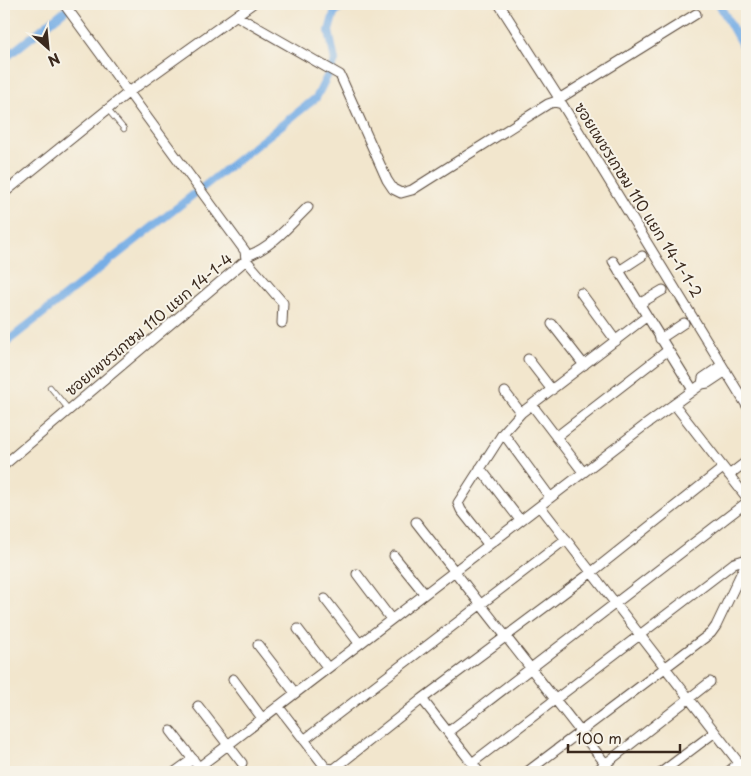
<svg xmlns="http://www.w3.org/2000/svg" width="751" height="776" font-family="'Playpen Sans','Playpen Sans Thai',sans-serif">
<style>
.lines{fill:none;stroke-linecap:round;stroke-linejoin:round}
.canal{stroke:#76ade5;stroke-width:8}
.lane-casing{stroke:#564638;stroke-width:6}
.street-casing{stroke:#564638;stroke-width:11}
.lane{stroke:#fff;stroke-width:4.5}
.street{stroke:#fff;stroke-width:9}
.labels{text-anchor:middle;stroke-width:4;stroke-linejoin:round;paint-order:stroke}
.street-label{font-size:15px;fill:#3b2a1e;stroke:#f7f3e8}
</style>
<rect width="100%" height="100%" fill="#f7f3e8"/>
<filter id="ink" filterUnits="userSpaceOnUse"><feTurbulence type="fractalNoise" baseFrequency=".02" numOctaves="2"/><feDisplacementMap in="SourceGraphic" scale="10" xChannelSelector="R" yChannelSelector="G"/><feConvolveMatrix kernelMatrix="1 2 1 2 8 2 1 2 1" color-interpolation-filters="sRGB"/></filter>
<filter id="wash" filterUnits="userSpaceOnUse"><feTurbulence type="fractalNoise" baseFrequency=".0096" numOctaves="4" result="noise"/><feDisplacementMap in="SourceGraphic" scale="20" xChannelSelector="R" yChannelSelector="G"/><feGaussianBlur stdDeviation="1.12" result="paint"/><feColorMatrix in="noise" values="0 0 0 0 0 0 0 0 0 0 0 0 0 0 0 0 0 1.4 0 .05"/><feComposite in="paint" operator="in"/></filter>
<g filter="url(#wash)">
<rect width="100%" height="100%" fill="#f2e6cd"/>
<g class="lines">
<!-- canal -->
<path class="canal" d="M719 4 747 54
M4 59 73 4
M4 344 316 98 335 61 329 31 334 13 344 4"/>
</g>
</g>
<g filter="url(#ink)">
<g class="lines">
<defs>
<path id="lane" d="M108 110 124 129
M50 387 70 411"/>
<path id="street" d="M499 4 559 98
M237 16 340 75 387 180 393 189 401 193 412 190 548 104 554 102 562 104 747 406
M554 102 696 14
M4 193 129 92 252 4
M247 256C271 248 290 225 308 207
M246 260 283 303 282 323
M613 261 693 390
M619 271 642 256
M581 293 616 341
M639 304 663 290
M552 324 584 365
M660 339 684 323
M528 359 552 390
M702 384 703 378 722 365
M505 392 521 413
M674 404 747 498
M532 405 583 472
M503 433 550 497
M556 437 667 351
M4 465 246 260 245 251 64 4
M480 468 520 520
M729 475 747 461
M540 506 746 772
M416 522 612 772
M488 544 461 510 458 503 503 433 521 413 646 317
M394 556 424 593
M357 574 391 619
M325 599 359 643
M298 629 328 668
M258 645 295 693
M233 679 262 718
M422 699 479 772
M198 706 242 763
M278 706 326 768 334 769 422 699 592 572 723 468
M171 731 201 770
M448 732 747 502
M304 740 566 539
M472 763 734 563 747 559
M199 767 644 426 702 384 708 383 726 371
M175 772 193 759
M527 772 711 633 716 626 747 561
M595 772 710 682
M662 772 715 732
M728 772 739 763"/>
</defs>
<!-- lane casing -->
<use href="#lane" class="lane-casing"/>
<!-- street casing -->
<use href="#street" class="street-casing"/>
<!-- lane -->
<use href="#lane" class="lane"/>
<!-- street -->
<use href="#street" class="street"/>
</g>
</g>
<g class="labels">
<!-- street labels -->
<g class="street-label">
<text transform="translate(638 200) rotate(58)" y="5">ซอยเพชรเกษม 110 แยก 14-1-1-2</text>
<text transform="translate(149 325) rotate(-40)" y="5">ซอยเพชรเกษม 110 แยก 14-1-4</text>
</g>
</g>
<!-- margin -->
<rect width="751" height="776" fill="none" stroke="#f7f3e8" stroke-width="20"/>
<!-- north arrow -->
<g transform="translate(48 48) rotate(153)" stroke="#f7f3e8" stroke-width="4" paint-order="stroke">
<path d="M0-4L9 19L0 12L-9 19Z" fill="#3b2a1e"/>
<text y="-8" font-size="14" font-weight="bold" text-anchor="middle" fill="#3b2a1e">N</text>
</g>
<!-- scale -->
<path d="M568 744v8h112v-8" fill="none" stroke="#3b2a1e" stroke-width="2.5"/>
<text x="576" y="744" font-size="15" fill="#3b2a1e" stroke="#f7f3e8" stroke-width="4" paint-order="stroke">100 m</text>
</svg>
